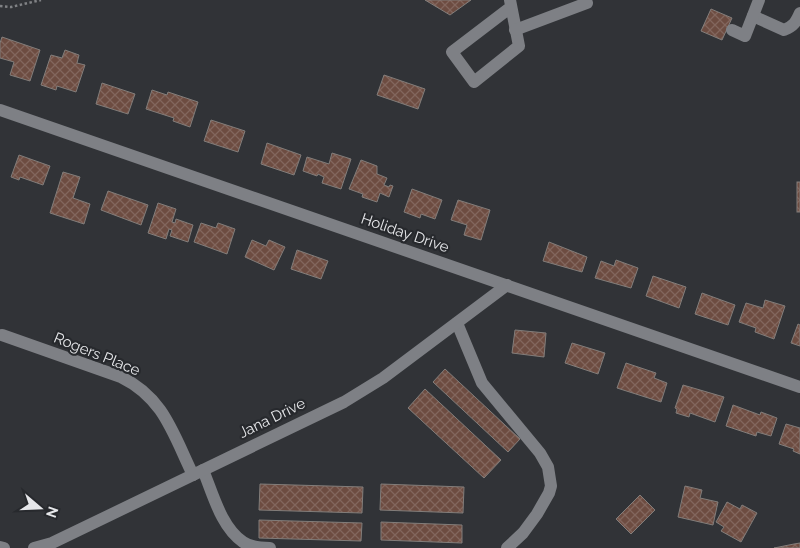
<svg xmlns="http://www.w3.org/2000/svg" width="800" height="548" viewBox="0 0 800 548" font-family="Raleway,sans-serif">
  <defs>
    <pattern id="building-cross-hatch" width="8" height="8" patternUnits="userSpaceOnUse" patternTransform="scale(1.25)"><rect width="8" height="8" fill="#6d4c41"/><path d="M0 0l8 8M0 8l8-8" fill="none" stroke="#82665d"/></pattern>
  </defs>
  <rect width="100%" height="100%" fill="#313337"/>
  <!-- building -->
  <g fill="url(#building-cross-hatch)" stroke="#827d7a">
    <path d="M425,0H471L450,15Z"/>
    <path d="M711,9L732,18L722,40L701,31Z"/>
    <path d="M2,37L40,50L30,81L10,75L14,62L0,58V43Z"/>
    <path d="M65,50L79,55L77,63L85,65L76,92L57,86L56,90L41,85L51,55L62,58Z"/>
    <path d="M384,75L425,89L418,109L377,95Z"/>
    <path d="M102,83L135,94L128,114L96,104Z"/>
    <path d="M152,90L167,95L168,92L198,102L190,127L173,121L174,118L146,109Z"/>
    <path d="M211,120L245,131L238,152L204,141Z"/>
    <path d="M267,143L301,155L294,175L261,164Z"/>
    <path d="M332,153L351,159L341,189L322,183L324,177L318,174L317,176L303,171L307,157L329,164Z"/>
    <path d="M19,155L50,166L43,185L20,177L19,180L11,177Z"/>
    <path d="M361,160L377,166V174L387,178L384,185L389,187L390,185L393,186L389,197L380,193L377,202L362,197L363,194L349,189Z"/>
    <path d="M63,172L80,177L73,198L90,204L84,224L50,213Z"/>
    <rect x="797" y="182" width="3" height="30"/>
    <path d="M412,189L442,200L435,219L421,214L420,218L404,212Z"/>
    <path d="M108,191L148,205L141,225L101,210Z"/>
    <path d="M458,200L490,210L481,240L464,235L467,225L451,220Z"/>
    <path d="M158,203L176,209L172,222L175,223L176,219L193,225L188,242L170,236L172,230L169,229L166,239L148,233Z"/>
    <path d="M201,223L216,228L218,223L235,229L227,254L194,242Z"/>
    <path d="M252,240L266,246L269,240L285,247L274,270L245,257Z"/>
    <path d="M549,242L587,257L582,272L543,261Z"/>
    <path d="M297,250L328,261L321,279L291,269Z"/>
    <path d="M616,260L638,268L631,288L595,278L601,261L614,266Z"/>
    <path d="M653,276L686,287L679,308L646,296Z"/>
    <path d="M702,293L735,305L728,325L695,314Z"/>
    <path d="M765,300L785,306L774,339L755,332L756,328L739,322L746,303L763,308Z"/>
    <path d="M798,324L800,325V346L791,343Z"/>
    <path d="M515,330L546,333L544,357L512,353Z"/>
    <path d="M572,343L605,353L598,374L565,363Z"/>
    <path d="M626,363L656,373L654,378L667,383L661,402L617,388Z"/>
    <path d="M445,369L520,439L508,452L433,382Z"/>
    <path d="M683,385L724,397L715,422L690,413L689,417L676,413L677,409L675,408Z"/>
    <path d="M425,389L501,460L484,478L408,408Z"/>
    <path d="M733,405L760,415L761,412L777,418L771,436L757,432L756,436L726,426Z"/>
    <path d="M786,424L800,428V454L793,451L794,449L779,444Z"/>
    <path d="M260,484L363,487L362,513L259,510Z"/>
    <path d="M381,484L464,487L463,513L380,510Z"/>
    <path d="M685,486L702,490L700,498L718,502L713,525L678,517Z"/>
    <path d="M640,495L655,510L631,534L616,519Z"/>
    <path d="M727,502L740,509L742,505L757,513L741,542L721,531L724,527L716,522Z"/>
    <path d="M259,520L362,523L361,541L259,538Z"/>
    <path d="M381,522L462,525V543L381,540Z"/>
    <path d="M800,543V548H774L794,544Z"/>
  </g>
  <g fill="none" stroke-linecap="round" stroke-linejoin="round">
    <!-- path -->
    <path stroke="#808285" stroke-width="2.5" stroke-dasharray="2.5 2.5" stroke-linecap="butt" d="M0,6L11,7L41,0"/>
    <!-- minor -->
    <g stroke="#7e8085" stroke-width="12">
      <path d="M510,0L519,46L474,82L452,52L511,7"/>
      <path d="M753,16L784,30C794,26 796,22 800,13"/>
      <path d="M515,30L587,3"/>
      <path d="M732,30L745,36L759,0"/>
      <path d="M0,110L800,387"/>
      <path d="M457,323L482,383L540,453L548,467L551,486L549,493L537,514L523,533L507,548"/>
      <path d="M2,335L121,377C164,398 173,434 193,475"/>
      <path d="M203,470C213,494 221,527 243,542C250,547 262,548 270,548"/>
      <path d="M0,547L4,548"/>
      <path d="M34,548L52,543L344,402L383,378L507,285"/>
    </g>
  </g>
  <g text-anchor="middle" stroke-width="4.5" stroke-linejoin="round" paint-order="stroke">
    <!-- street labels -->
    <g font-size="15" fill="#e6e7ea" stroke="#27292d">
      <text transform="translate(405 233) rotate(19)" y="5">Holiday Drive</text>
      <text transform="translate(97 354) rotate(22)" y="5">Rogers Place</text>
      <text transform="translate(272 418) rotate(-26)" y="5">Jana Drive</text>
    </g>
  </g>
  <!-- north arrow -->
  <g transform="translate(40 508) rotate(109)" stroke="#27292d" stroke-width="4" paint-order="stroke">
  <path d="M0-4L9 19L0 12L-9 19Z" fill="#e6e7ea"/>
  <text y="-8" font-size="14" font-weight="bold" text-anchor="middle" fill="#e6e7ea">N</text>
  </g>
</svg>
